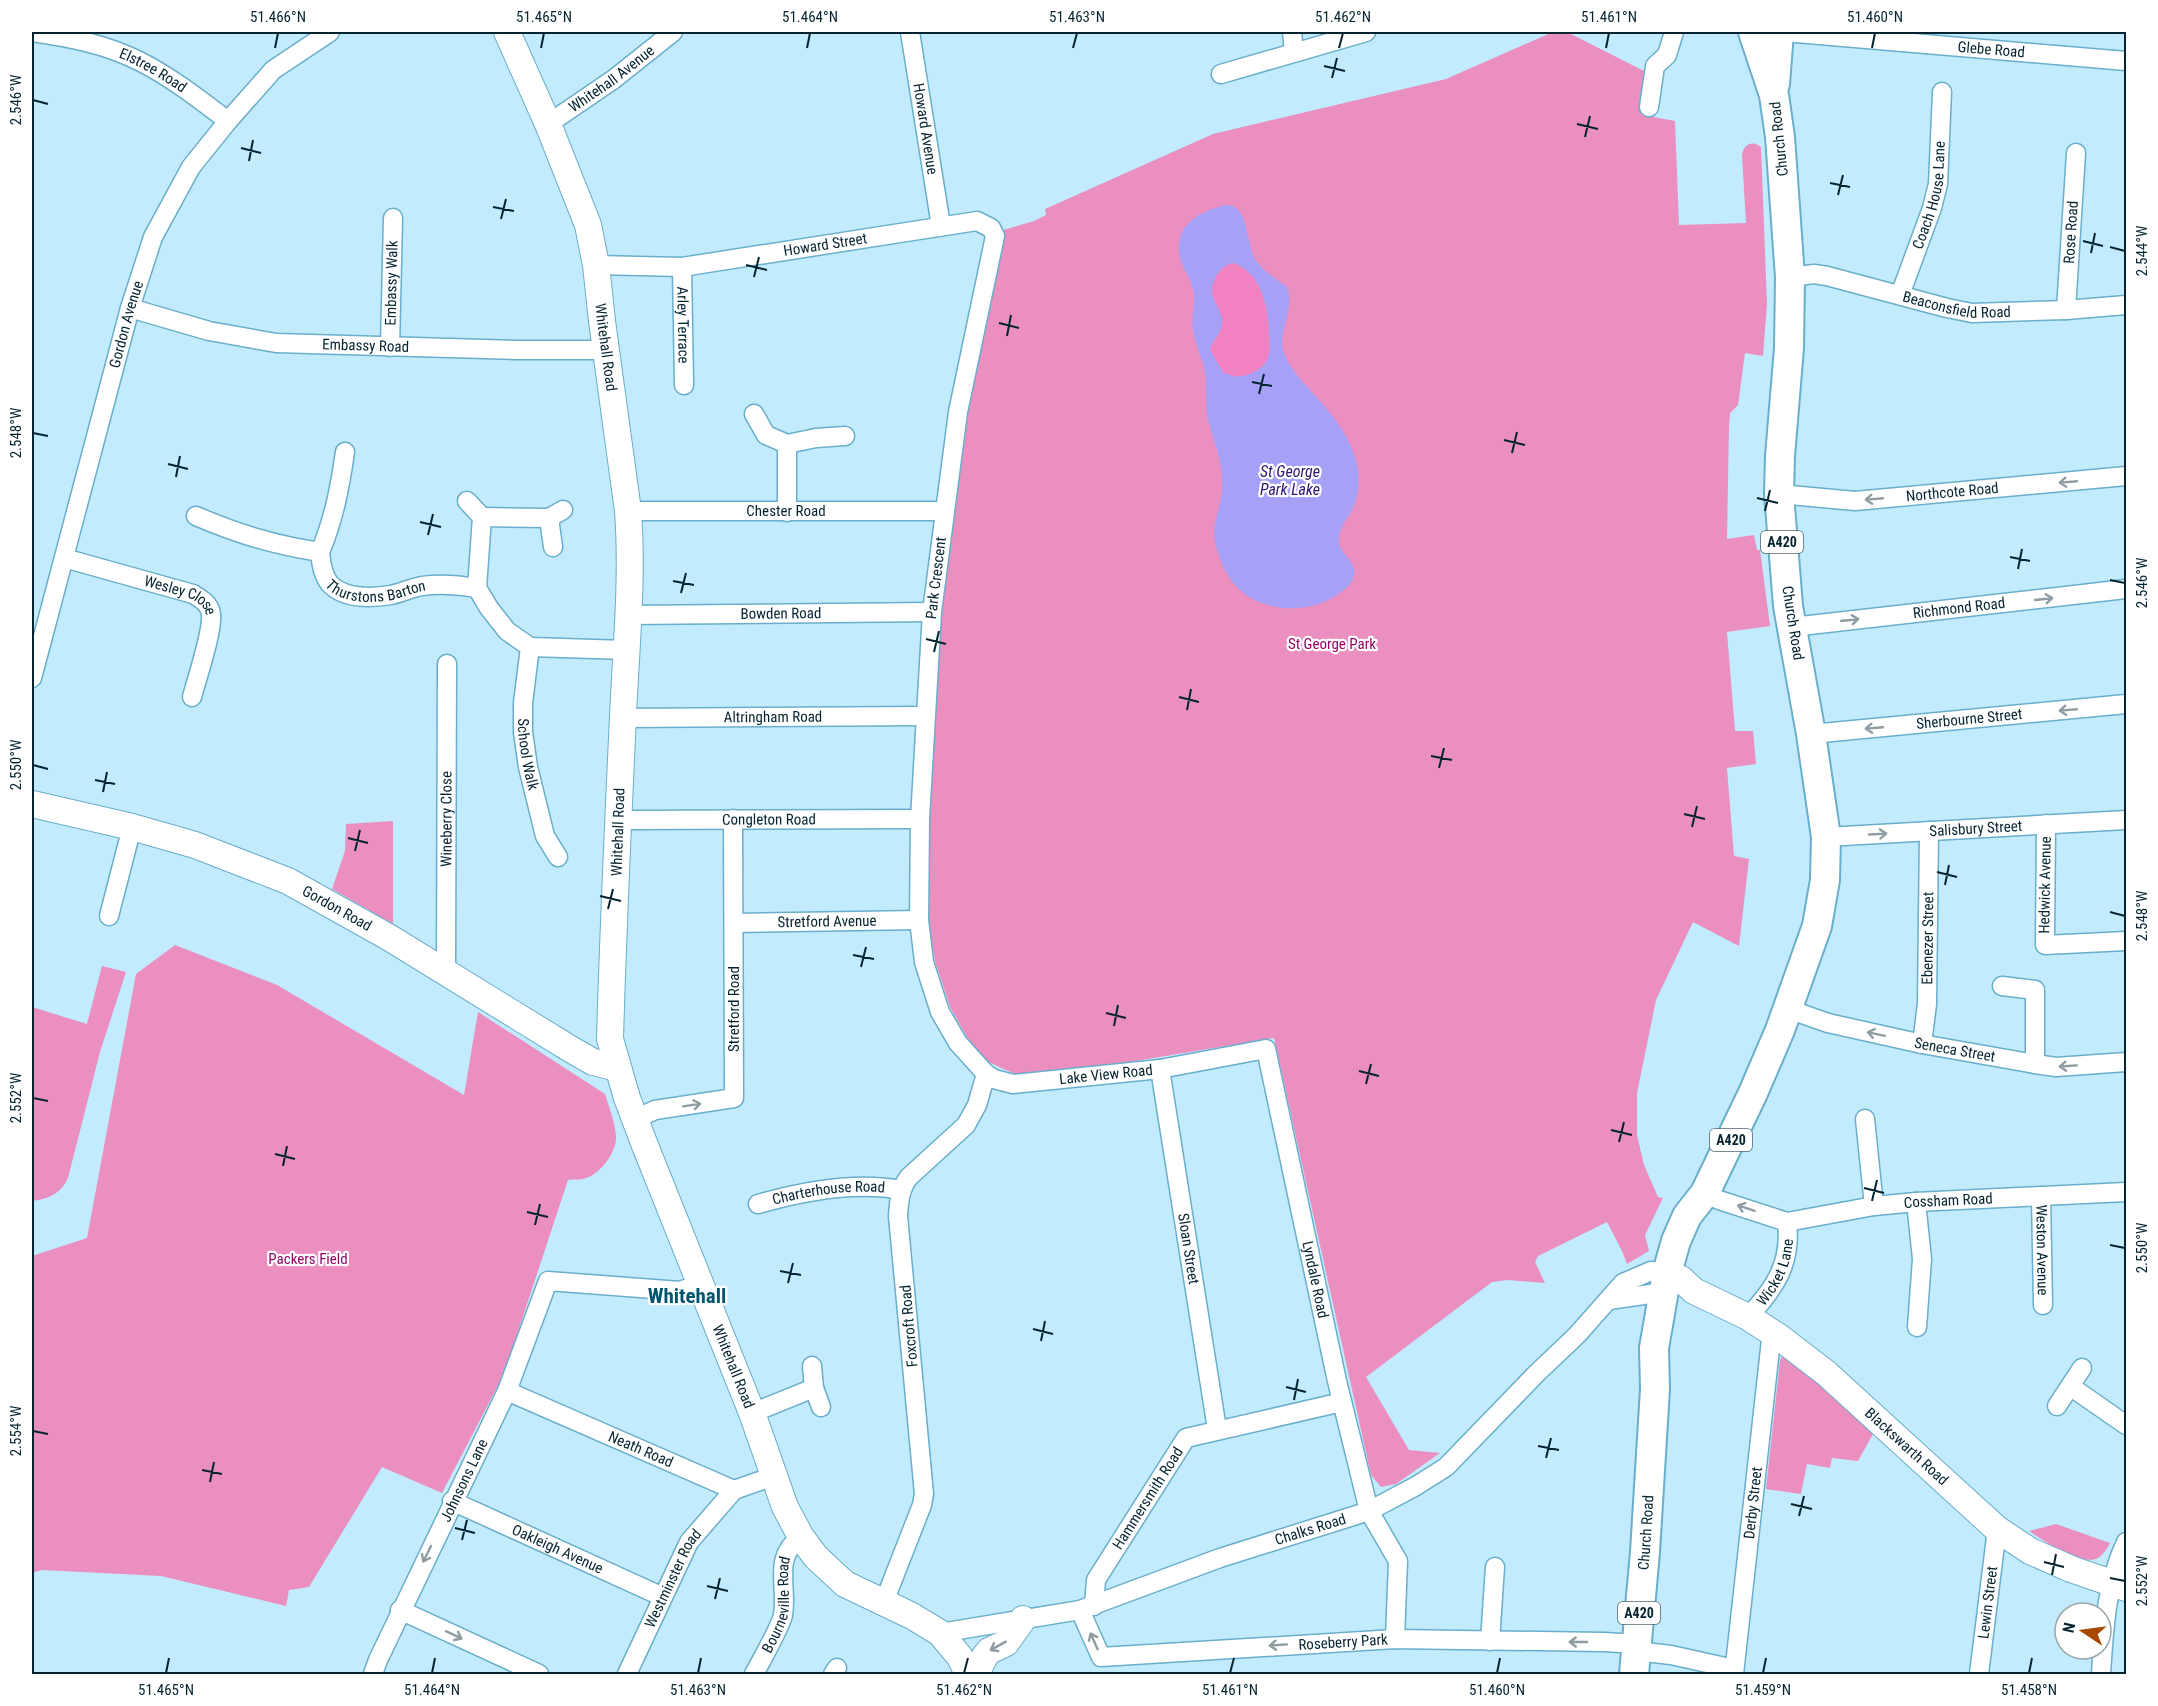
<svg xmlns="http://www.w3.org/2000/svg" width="2158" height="1706" viewBox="0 0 2158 1706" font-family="'Roboto Condensed',sans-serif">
  <rect width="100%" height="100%" fill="#c2ebfd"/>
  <!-- green -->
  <g fill="#ea8fc0">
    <path d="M1553,32H1567L1644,71L1643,115L1675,121L1679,225L1746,223L1742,155C1744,144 1752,140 1761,147L1767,304L1763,356L1745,353L1738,405L1730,413L1729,426L1727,539L1754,535L1757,550H1760L1770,626L1727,632L1735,731H1753L1756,764L1727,768L1734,856L1749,859L1739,946L1693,922L1656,1000L1637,1093V1135L1644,1165L1658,1197L1663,1198L1645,1235L1649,1251L1627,1264L1622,1251L1607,1222L1538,1256L1535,1262L1545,1283L1507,1280L1492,1282L1366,1377L1409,1450L1440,1453L1396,1484L1381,1487L1371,1475L1274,1038L1058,1074L1017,1075L986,1061L968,1039L950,1007L935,961L925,903L938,604L971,385L1003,230L1034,221L1046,215L1045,209L1213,134L1446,79Z"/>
    <path d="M393,821V924L332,889L345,851L346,824Z"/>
    <path d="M175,945L277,985L464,1095L478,1012L605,1094C609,1107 615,1122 616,1136C617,1153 599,1176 583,1179C578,1180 573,1179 568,1180L504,1374L442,1493L382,1467L309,1587L289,1590L286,1606L161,1576L41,1570L32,1573V1256L87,1238L136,974Z"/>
    <path d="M102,966L126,972L100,1052L68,1178C61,1194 48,1199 32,1201V1007L87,1024Z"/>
    <path d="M1784,1353L1845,1405L1873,1434L1858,1461L1832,1458L1830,1468L1807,1464L1801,1494L1766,1489L1780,1360Z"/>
    <path d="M2056,1524L2110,1543C2107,1548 2104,1554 2098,1558C2082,1567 2043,1540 2029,1531Z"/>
  </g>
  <!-- forest -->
  <path fill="#f181c0" d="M1234,263C1264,274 1267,310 1269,337C1270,347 1271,356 1265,364C1261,368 1255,372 1250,374C1240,378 1232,376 1223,372L1210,350C1212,340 1220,337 1222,324C1223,313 1216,306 1213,297C1209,284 1220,264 1234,263Z"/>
  <!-- water -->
  <path fill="#a7a0f7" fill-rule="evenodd" d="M1225,205C1250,203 1245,245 1257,262C1265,273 1277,279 1287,287C1296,310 1276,333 1284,353C1289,367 1300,379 1310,390C1331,413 1353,438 1358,470C1360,484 1358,497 1352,510C1347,520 1337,530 1339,543C1341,555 1356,560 1354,575C1352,584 1345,590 1337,595C1306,616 1254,613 1231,580C1223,569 1215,547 1214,534C1214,522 1219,510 1221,498C1223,487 1222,474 1220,462C1217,447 1211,433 1208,419C1205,404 1207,388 1205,373C1203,359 1195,345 1193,330C1191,317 1196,303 1193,289C1189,273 1176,261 1179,243C1182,220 1205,210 1225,205ZM1234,263C1262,274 1269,309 1269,335C1269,345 1272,353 1265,363C1262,368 1256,371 1250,374C1241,378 1232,377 1223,372L1210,350C1212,340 1220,337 1222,324C1223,313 1216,306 1213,297C1209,284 1220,264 1234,263Z"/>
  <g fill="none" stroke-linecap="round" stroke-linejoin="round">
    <!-- street casing -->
    <g stroke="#69aecb" stroke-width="21">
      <g id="street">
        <path id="s1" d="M32,32C68,37 105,44 139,61C171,77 199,99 228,121"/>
        <path id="s2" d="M910,32L941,226"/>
        <path d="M1292,32L1294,52"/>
        <path id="s3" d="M1784,32L2126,61"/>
        <path d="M1221,74L1366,32"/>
        <path d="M1649,107L1655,66L1667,55L1674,32"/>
        <path id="s4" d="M548,124L614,79L673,32"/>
        <path id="s5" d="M596,265L682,267L977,221L991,228L995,236L958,412L932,612L920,819L919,920L924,962L940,1012L958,1043L986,1074L994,1079L1013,1084L1160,1069L1266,1049L1337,1381L1369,1511L1398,1561L1395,1639"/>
        <path id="s6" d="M682,267L684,385"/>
        <path id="s7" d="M1790,277L1814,274L1827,276L1947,308L1972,313L2066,310L2126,305"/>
        <path id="s8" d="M1900,295L1932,208L1938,184L1942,92"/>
        <path id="s9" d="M130,308L209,331L276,343L516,350H606"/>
        <path id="s10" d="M2066,310L2076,153"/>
        <path id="s11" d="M390,347L393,218"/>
        <path d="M754,414L766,435L787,444L816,438L845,436"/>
        <path id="s12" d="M1779,494L1855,501L2126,476"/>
        <path d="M467,501L482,517L477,588"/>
        <path id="s13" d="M628,511H944"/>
        <path d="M787,512V444"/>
        <path id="s14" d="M196,516C238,534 274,545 320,552C321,563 323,578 332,586C347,599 373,598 391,595C401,593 411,588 422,586C441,583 459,585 477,588L489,608L507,631L530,647L626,650"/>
        <path d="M482,517L549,518L563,510"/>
        <path d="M549,518L553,547"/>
        <path d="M320,552C334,519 340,487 345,452"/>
        <path id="s15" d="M64,558L193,594C201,599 210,604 211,614C213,631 197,678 192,697"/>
        <path id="s16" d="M629,615L932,612"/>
        <path id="s17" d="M1792,627L2126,589"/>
        <path id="s18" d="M530,647L523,703V732L528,767L545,836L558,857"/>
        <path id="s19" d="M32,678L130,308L153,237L191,167L228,121L273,70L330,32"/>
        <path id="s20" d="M623,718L924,716"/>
        <path id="s21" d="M1811,734L2126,704"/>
        <path id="s22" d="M619,820L920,819"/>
        <path d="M2046,824L2045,945L2126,941"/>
        <path id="s23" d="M1826,837L2126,820"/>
        <path d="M109,916L132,827"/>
        <path id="s24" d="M734,923L919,920"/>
        <path id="s25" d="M446,973L447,664"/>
        <path d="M2002,986L2035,990V1064"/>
        <path id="s26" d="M1788,1009L1828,1023L1922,1044L2035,1064L2056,1067L2126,1062"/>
        <path id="s27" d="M1922,1044L1927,1004L1929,831"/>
        <path id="s28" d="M1160,1069L1217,1429"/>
        <path d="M636,1119L655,1110L734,1098L733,819"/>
        <path d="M1865,1119L1874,1206"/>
        <path id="s29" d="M1705,1193L1719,1200L1787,1222L1874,1206L1916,1202L2126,1192"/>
        <path id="s30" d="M2041,1196L2043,1305"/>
        <path d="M1916,1202L1922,1259L1917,1327"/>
        <path id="s31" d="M758,1204C803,1191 855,1181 902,1190"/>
        <path d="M1609,1300L1664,1292"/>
        <path id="s32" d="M1748,1317C1775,1288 1792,1263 1787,1222"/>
        <path d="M812,1366L814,1388L821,1407"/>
        <path d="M2070,1386L2126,1425"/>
        <path id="s33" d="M507,1391L734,1490L774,1476"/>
        <path d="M2057,1406L2082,1368"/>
        <path d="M752,1413L814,1388"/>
        <path id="s34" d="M452,1501L663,1597"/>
        <path d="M884,1602L922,1505L924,1494L898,1216C899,1201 900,1188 909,1177L966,1125L977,1105L986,1074"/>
        <path id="s35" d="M1094,1606L1096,1580L1186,1438L1342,1402"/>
        <path d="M400,1610L539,1674"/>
        <path id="s36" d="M1080,1610L1101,1657L1395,1639L1604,1642L1636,1644"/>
        <path id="s37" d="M940,1633L1080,1610L1220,1558L1369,1511L1416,1486L1446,1467L1537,1373L1577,1335L1623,1283L1651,1271L1667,1273"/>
        <path d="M1490,1641L1495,1567"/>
        <path d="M1636,1651L1671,1655L1734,1669"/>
        <path id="s38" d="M373,1674L378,1660L507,1391L548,1281L680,1291L702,1283"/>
        <path id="s39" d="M627,1674L689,1542L734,1490"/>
        <path id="s40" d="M754,1674C761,1661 780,1628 783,1615C788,1586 772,1557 801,1537"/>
        <path d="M833,1674L837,1668"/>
        <path id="s41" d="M1734,1674L1772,1331"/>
        <path id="s42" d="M1979,1674L1997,1529"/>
        <path d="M2101,1674C2104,1629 2106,1584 2126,1542"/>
      </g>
    </g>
    <!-- secondary casing -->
    <g stroke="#69aecb" stroke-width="28">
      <g id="secondary">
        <path id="s43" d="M507,32L548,124L588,225L596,265L602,321L628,511C633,579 626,648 623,716C618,823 613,931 610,1039L627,1098L644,1143L752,1413L785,1507L801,1537L816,1557L845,1584L912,1616L940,1633L960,1657L968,1674"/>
        <path id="s44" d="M32,804L132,827L195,845L288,881L390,938L572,1050L593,1062L618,1068"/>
        <path id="s45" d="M1667,1273L1681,1279L1694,1291L1748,1317L1779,1337L1826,1373L1997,1529L2030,1551L2071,1569L2126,1588"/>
        <path d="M976,1674L985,1656L989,1651L1006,1643L1023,1619"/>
      </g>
    </g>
    <!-- primary casing -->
    <g stroke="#69aecb" stroke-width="32">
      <g id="primary">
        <path d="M1775,84L1779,32"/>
        <path id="s46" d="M1634,1674L1645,1552L1655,1389L1654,1348L1667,1273L1676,1241L1687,1216L1705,1193L1753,1093L1780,1030L1817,926L1825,880L1826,837L1811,734L1788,606L1779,494L1780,456L1789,348L1790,277L1780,137L1774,95L1753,32"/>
      </g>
    </g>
    <!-- street -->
    <use href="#street" stroke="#fff" stroke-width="18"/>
    <!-- secondary -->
    <use href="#secondary" stroke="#fff" stroke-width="26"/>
    <!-- primary -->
    <use href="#primary" stroke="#fff" stroke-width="28"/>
  </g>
  <!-- one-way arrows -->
  <defs><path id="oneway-shaft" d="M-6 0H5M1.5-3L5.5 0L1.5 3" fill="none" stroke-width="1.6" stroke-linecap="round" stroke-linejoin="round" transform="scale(1.5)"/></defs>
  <g stroke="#8f9ca1">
    <use href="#oneway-shaft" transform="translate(2068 482) rotate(175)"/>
    <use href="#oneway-shaft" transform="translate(1874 499) rotate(175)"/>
    <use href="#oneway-shaft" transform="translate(2044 599) rotate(-6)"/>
    <use href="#oneway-shaft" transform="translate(1850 620) rotate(-6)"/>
    <use href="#oneway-shaft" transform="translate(2068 710) rotate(175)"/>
    <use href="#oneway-shaft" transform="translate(1874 728) rotate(175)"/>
    <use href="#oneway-shaft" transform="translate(1878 834) rotate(-3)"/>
    <use href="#oneway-shaft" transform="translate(1876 1034) rotate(-168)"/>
    <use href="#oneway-shaft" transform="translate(2068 1066) rotate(176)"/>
    <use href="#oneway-shaft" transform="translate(692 1105) rotate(-9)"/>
    <use href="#oneway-shaft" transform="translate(1746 1208) rotate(-162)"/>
    <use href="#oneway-shaft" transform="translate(427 1554) rotate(116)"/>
    <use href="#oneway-shaft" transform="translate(454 1635) rotate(25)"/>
    <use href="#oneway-shaft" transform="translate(1094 1641) rotate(-114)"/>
    <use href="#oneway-shaft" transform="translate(1578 1642) rotate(-180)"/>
    <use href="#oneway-shaft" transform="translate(1278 1645) rotate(176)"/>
    <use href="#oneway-shaft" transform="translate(998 1646) rotate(151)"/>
  </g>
  <!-- ticks -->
  <path fill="none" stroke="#06242f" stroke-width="2" d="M275,48L278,33M541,48L544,33M807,48L810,33M1073,48L1077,33M1339,48L1343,33M1606,48L1609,33M1872,48L1875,33M1324,66L1345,71M1332,78L1337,58M33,100L48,104M1577,124L1598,129M1585,137L1590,116M241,148L261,153M249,161L253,140M1830,183L1850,187M1838,195L1843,175M493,207L514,211M501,219L506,199M2083,241L2103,246M2110,247L2125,251M2091,253L2095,233M746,265L767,270M754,277L759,257M999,323L1019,328M1007,336L1011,315M1252,382L1272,386M1259,394L1264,374M33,433L48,436M1504,440L1525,445M1512,453L1517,432M168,464L188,469M176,477L180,456M1757,498L1778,503M1765,511L1770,490M420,522L441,527M428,535L433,514M2010,557L2030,561M2018,569L2022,549M2110,580L2125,583M673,581L694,585M681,593L686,573M926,639L946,644M934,652L939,631M1179,697L1199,702M1187,710L1191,689M1431,756L1452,760M33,765L48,769M1439,768L1444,748M95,780L115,784M103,792L107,772M1684,814L1705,819M1692,827L1697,806M348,838L368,843M355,851L360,830M1937,872L1957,877M1945,885L1949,865M600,896L621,901M608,909L613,889M2110,912L2125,916M853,955L874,959M861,967L866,947M1106,1013L1126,1018M1114,1026L1118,1005M1359,1071L1379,1076M1366,1084L1371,1064M33,1098L48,1101M1611,1130L1632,1135M1619,1142L1624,1122M275,1154L295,1159M283,1166L287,1146M1864,1188L1884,1193M1872,1201L1877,1180M527,1212L548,1217M535,1225L540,1204M2110,1245L2125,1248M780,1271L801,1275M788,1283L793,1263M1033,1329L1053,1334M1041,1341L1045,1321M1286,1387L1306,1392M1294,1400L1298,1379M33,1431L48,1434M1538,1446L1559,1450M1546,1458L1551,1438M202,1470L222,1474M210,1482L214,1462M1791,1504L1812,1509M1799,1516L1804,1496M455,1528L475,1533M462,1540L467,1520M2044,1562L2064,1567M2052,1575L2056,1554M2110,1578L2125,1581M707,1586L728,1591M715,1599L720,1578M166,1673L169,1658M432,1673L435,1658M698,1673L701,1658M964,1673L968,1658M1230,1673L1234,1658M1497,1673L1500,1658M1763,1673L1766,1658M2029,1673L2032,1658"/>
  <g text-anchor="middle" stroke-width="4.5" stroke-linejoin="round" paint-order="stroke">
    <!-- shield labels -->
    <g fill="#fff" stroke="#51666d" stroke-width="1.5">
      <rect x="1761" y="531" width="42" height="22" rx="4.5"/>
      <rect x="1710" y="1129" width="42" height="22" rx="4.5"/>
      <rect x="1618" y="1602" width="42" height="22" rx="4.5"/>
    </g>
    <g font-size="14" font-weight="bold" fill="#06242f">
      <text x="1782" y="547">A420</text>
      <text x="1731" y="1145">A420</text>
      <text x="1639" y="1618">A420</text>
    </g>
    <!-- street labels -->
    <g font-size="15" fill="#06242f" stroke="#fff">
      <text dy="5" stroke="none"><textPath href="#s3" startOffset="208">Glebe Road</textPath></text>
      <text dy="5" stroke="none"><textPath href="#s1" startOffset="128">Elstree Road</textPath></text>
      <text dy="5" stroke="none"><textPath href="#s4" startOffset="78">Whitehall Avenue</textPath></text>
      <text dy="5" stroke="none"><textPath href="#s2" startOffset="98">Howard Avenue</textPath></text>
      <text transform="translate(1779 139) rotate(-96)" y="5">Church Road</text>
      <text dy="5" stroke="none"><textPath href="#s8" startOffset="105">Coach House Lane</textPath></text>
      <text dy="5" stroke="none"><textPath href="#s10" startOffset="78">Rose Road</textPath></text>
      <text dy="5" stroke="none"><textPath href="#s5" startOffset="231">Howard Street</textPath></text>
      <text dy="5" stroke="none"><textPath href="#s11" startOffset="64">Embassy Walk</textPath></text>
      <text dy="5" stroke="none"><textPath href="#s7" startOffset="171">Beaconsfield Road</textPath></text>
      <text dy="5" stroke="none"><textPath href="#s19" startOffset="366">Gordon Avenue</textPath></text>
      <text dy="5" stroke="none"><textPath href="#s6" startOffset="58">Arley Terrace</textPath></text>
      <text dy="5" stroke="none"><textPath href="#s9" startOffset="240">Embassy Road</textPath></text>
      <text dy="5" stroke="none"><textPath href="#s43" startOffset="333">Whitehall Road</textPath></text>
      <text dy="5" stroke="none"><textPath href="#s12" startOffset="174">Northcote Road</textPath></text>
      <text dy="5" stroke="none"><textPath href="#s13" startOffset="158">Chester Road</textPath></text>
      <text transform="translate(936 578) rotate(-83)" y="5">Park Crescent</text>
      <text dy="5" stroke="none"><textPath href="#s14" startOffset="212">Thurstons Barton</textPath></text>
      <text dy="5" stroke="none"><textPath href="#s15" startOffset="123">Wesley Close</textPath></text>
      <text dy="5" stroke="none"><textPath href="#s17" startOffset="168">Richmond Road</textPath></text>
      <text dy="5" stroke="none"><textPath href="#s16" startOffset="152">Bowden Road</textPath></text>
      <text transform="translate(1793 623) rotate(81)" y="5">Church Road</text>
      <text dy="5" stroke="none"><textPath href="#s20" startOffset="150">Altringham Road</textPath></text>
      <text dy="5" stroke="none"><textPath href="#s21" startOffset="159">Sherbourne Street</textPath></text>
      <text dy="5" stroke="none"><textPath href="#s18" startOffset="108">School Walk</textPath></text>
      <text dy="5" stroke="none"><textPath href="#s25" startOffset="154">Wineberry Close</textPath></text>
      <text dy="5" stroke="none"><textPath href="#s22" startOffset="150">Congleton Road</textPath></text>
      <text dy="5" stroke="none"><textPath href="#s23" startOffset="150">Salisbury Street</textPath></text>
      <text transform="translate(618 832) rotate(-88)" y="5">Whitehall Road</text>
      <text transform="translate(2045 885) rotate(-89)" y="5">Hedwick Avenue</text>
      <text dy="5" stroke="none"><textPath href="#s44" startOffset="324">Gordon Road</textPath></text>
      <text dy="5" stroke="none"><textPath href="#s24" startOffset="93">Stretford Avenue</textPath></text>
      <text dy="5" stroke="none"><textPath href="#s27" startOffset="106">Ebenezer Street</textPath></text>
      <text transform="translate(734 1009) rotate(-90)" y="5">Stretford Road</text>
      <text dy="5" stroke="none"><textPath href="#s26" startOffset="172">Seneca Street</textPath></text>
      <text dy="5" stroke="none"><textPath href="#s5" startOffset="1394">Lake View Road</textPath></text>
      <text dy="5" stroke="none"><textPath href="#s31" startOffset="72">Charterhouse Road</textPath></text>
      <text dy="5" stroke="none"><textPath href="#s29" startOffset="250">Cossham Road</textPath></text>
      <text dy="5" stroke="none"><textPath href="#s28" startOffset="182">Sloan Street</textPath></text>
      <text dy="5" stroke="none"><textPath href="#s30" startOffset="54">Weston Avenue</textPath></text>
      <text dy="5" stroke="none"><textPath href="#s32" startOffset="54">Wicket Lane</textPath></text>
      <text dy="5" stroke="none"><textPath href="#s5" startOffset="1792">Lyndale Road</textPath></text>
      <text transform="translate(909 1326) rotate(-95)" y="5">Foxcroft Road</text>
      <text dy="5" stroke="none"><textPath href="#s43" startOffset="1377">Whitehall Road</textPath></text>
      <text dy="5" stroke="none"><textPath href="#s45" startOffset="298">Blackswarth Road</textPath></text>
      <text dy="5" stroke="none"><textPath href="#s33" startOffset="146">Neath Road</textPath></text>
      <text dy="5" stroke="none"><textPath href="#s38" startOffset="214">Johnsons Lane</textPath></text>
      <text dy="5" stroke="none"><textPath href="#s35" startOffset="123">Hammersmith Road</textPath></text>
      <text dy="5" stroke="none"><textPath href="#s41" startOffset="172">Derby Street</textPath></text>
      <text dy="5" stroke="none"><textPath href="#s37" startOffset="386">Chalks Road</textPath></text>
      <text dy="5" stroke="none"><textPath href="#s46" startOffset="142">Church Road</textPath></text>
      <text dy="5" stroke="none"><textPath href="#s34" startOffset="116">Oakleigh Avenue</textPath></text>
      <text dy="5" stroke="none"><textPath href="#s39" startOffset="106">Westminster Road</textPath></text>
      <text dy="5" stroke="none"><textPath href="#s42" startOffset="72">Lewin Street</textPath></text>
      <text dy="5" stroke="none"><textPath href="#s40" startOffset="75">Bourneville Road</textPath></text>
      <text dy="5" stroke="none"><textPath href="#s36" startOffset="294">Roseberry Park</textPath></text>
    </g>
    <!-- park labels -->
    <g font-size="15" fill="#940467" stroke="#fff">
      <text x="1332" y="649">St George Park</text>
      <text x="308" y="1264">Packers Field</text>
    </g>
    <!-- water labels -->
    <g font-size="16" font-style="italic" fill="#2f1473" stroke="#fff">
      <text x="1290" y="477">St George<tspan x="1290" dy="18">Park Lake</tspan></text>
    </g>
    <!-- district labels -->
    <g font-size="21" font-weight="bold" fill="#00546e" stroke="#fff">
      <text x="687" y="1303">Whitehall</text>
    </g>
  </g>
  <!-- border -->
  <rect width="2158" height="1706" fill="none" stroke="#ffffff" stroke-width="66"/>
  <!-- north arrow -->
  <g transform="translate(2083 1631) rotate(283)"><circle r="28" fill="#ffffff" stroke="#9ba7ac" stroke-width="1.5"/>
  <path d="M0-4.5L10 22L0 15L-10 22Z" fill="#a84700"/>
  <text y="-9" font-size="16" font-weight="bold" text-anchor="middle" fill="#06242f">N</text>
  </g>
  <rect x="33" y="33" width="2092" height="1640" fill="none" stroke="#06242f" stroke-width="2"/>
  <g font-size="15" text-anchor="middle" fill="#06242f">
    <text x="278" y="22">51.466°N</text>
    <text x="544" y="22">51.465°N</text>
    <text x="810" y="22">51.464°N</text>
    <text x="1077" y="22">51.463°N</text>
    <text x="1343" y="22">51.462°N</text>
    <text x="1609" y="22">51.461°N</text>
    <text x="1875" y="22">51.460°N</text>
    <text transform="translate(16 100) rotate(-90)" y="5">2.546°W</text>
    <text transform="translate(2142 251) rotate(-90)" y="5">2.544°W</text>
    <text transform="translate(16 433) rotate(-90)" y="5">2.548°W</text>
    <text transform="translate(2142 583) rotate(-90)" y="5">2.546°W</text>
    <text transform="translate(16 765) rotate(-90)" y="5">2.550°W</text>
    <text transform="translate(2142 916) rotate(-90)" y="5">2.548°W</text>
    <text transform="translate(16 1098) rotate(-90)" y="5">2.552°W</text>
    <text transform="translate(2142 1248) rotate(-90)" y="5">2.550°W</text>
    <text transform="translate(16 1431) rotate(-90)" y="5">2.554°W</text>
    <text transform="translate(2142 1581) rotate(-90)" y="5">2.552°W</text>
    <text x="166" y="1695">51.465°N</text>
    <text x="432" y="1695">51.464°N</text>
    <text x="698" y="1695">51.463°N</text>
    <text x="964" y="1695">51.462°N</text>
    <text x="1230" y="1695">51.461°N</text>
    <text x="1497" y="1695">51.460°N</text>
    <text x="1763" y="1695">51.459°N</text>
    <text x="2029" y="1695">51.458°N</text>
  </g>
</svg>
